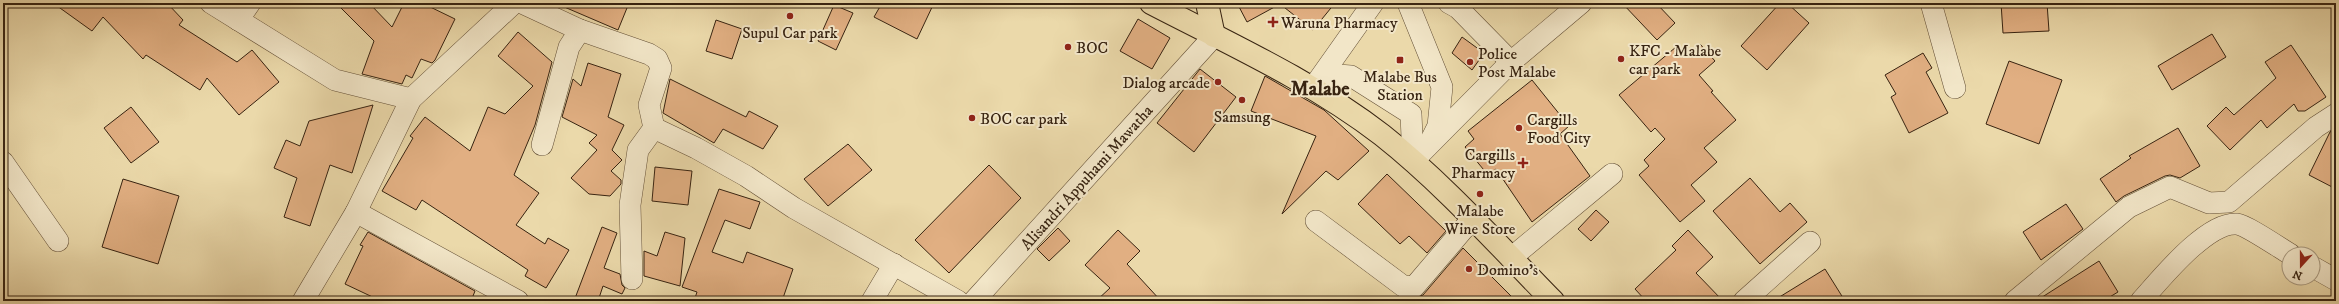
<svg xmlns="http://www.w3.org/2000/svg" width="2339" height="304" viewBox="0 0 2339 304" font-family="'IM FELL DW Pica',serif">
  <rect width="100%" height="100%" fill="#ebd9aa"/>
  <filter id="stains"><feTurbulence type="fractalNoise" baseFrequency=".005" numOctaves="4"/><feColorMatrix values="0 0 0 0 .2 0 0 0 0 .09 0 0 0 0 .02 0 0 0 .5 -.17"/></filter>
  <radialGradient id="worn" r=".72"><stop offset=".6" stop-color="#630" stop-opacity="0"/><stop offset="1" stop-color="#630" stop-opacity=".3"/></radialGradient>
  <!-- building -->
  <g fill="#e1af82" stroke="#372311">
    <path d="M53,3H167L183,20L179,25L237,62L252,50L279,82L239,115L207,78L200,90L146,55L143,59L103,17L92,31Z"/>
    <path d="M336,3H369L392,27L404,3H422L455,19L435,60L432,63L421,59L412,78L406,75L402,84L362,74L374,41Z"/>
    <path d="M555,3H629L618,30Z"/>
    <path d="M882,3H934L917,39L874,17Z"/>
    <path d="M1237,3H1335L1313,30L1280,4L1247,22Z"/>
    <path d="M1622,3H1656L1675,23L1657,40Z"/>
    <path d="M1780,3H1787L1809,23L1767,70L1741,46Z"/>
    <path d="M2001,3H2047L2049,31L2003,33Z"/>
    <path d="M834,5L853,13L836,50L818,41Z"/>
    <path d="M1138,19L1170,38L1152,69L1120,51Z"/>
    <path d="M716,20L742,29L732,59L706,51Z"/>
    <path d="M518,32L552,62L535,125L514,175L539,193L516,225L545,244L548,238L569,250L546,288L525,276L528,270L422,200L416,210L382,191L413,138L410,136L425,117L470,151L488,107L505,114L533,86L498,56Z"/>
    <path d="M2212,34L2226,57L2172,90L2158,66Z"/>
    <path d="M1462,37L1484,53L1472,70L1452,53Z"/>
    <path d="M1700,44L1715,61L1699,75L1713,91L1711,92L1736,120L1704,148L1717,162L1691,185L1705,201L1680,222L1639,175L1649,166L1644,160L1665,139L1655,128L1651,132L1619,95L1676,47L1685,57Z"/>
    <path d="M2291,45L2326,97L2305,111H2298L2294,104L2267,128L2261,120L2230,150L2207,126L2226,107L2234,115L2276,78L2265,62Z"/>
    <path d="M1923,53L1932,68L1926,72L1948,113L1909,133L1891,97L1896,94L1885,75Z"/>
    <path d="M2009,61L2062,80L2039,144L1986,124Z"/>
    <path d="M588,63L621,74L608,117L624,125L612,150L622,160L611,171L621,180V184L610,196L589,194L571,178L597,150L589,143L597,135L562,117L573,79L581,86Z"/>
    <path d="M1200,69L1236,97L1194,152L1157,123Z"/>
    <path d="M1265,76L1324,110L1369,151L1338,180L1326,171L1282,214L1316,136L1251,111Z"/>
    <path d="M670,79L746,117L749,111L778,126L763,149L723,129L714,143L663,113Z"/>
    <path d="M1532,80L1569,126L1560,134L1590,176L1532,222L1496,169L1488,175L1465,147L1474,139L1468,131Z"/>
    <path d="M373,105L352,173L330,165L310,226L284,217L297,178L274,168L286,140L300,146L309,121Z"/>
    <path d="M131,107L159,142L131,163L104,128Z"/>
    <path d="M2178,128L2200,166L2180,178L2170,175L2165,176L2124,196L2116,202L2100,179L2131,158L2129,156Z"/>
    <path d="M2336,128V189L2309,175L2330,132Z"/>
    <path d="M848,144L872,170L828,206L804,179Z"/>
    <path d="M989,165L1021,198L949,273L915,240Z"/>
    <path d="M655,167L692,171L688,205L652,201Z"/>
    <path d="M1387,174L1446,231L1427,253L1409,236L1400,244L1358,204Z"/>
    <path d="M1750,178L1780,212L1790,203L1807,222L1760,264L1713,211Z"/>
    <path d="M123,179L179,196L158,264L102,247Z"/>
    <path d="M719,189L760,202L750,229L725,220L712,252L743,263L747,252L793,269L782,301H694L697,292L682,287Z"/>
    <path d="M2066,204L2083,229L2041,260L2023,232Z"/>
    <path d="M1596,210L1609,222L1591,241L1578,229Z"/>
    <path d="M602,227L617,233L604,268L620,274L622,285L625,288L622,294L603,286L598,301H574Z"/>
    <path d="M1058,228L1070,241L1049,261L1037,249Z"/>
    <path d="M1118,230L1140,251L1127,264L1161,301H1096L1110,288L1085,265Z"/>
    <path d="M1688,230L1713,257L1696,273L1723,301H1646L1635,289L1676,250L1672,246Z"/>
    <path d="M368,232L475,291L471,301H381L345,284L363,246L360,245Z"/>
    <path d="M665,232L685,238L680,286L644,276V251L657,256Z"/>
    <path d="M1463,248L1516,301H1399L1402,298L1413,299L1423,295Z"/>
    <path d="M2099,261L2118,292L2103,301H2036Z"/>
    <path d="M1825,269L1845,301H1773Z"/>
  </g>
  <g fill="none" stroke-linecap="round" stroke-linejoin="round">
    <!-- minor casing -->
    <g stroke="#645037" stroke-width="22">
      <g id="minor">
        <path d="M211,3L335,80L411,99"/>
        <path d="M522,3L580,30L649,54L657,59L661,68L649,105L654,128L638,150L630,205L632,279"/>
        <path d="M1408,3L1442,87L1438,126L1431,140"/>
        <path d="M1449,3L1458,8L1511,62"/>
        <path d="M1931,3L1955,88"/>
        <path d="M238,20L250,3"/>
        <path d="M1324,74L1351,76L1411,114L1413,161"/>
        <path d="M1317,82L1373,3"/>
        <path d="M654,128L696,148L746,176L794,208L958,301"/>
        <path d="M542,145L569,47L580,30"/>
        <path d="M1413,161L1511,62L1581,3"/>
        <path d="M3,162L58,241"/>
        <path d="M356,212L518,301"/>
        <path d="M1316,221L1403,286L1414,287L1472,219"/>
        <path d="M1511,258L1612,174"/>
        <path d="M2313,267L2336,280"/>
        <path d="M303,301L356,212L411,99L514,3"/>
        <path d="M872,301L894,264"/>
        <path d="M974,301L1214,36"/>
        <path d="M1744,301L1810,242"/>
        <path d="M2015,301L2129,207L2170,187L2209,203L2229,202L2316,127L2336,114"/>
        <path d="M2141,301C2160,280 2207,221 2237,224C2246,225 2280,248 2290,254"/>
      </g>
    </g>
    <!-- major casing -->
    <g stroke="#372311" stroke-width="24">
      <g id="major">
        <path d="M1151,3C1230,44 1312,81 1382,135C1444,184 1498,245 1553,301"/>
        <path d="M1207,3L1214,36"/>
      </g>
    </g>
    <!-- minor -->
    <use href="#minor" stroke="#f2e6c8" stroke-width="21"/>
    <!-- major -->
    <use href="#major" stroke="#ebd9aa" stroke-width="22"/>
  </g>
  <!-- markers -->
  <g fill="#8f2418" stroke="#f2e6c8" stroke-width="1.5">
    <circle cx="790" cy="16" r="4"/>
    <path d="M1271 16h4v4h4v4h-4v4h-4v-4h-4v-4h4z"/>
    <circle cx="1068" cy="47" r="4"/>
    <circle cx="1621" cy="59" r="4"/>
    <rect x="1396" y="56" width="8" height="8" rx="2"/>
    <circle cx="1470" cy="62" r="4"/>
    <circle cx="1218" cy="82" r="4"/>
    <circle cx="1242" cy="100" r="4"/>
    <circle cx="972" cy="118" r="4"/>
    <circle cx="1519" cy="128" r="4"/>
    <path d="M1521 157h4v4h4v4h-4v4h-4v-4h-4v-4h4z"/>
    <circle cx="1480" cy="194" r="4"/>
    <circle cx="1469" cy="269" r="4"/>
  </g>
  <g text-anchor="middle" stroke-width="4" stroke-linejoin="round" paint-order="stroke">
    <!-- poi labels -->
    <g font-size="16" fill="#372311" stroke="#f2e6c8" text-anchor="start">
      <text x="1281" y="28">Waruna Pharmacy</text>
      <text x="790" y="38" text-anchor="middle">Supul Car park</text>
      <text x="1076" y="53">BOC</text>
      <text x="1629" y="56">KFC - Malabe<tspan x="1629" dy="18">car park</tspan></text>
      <text x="1478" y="59">Police<tspan x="1478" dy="18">Post Malabe</tspan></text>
      <text x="1400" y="82" text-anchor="middle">Malabe Bus<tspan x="1400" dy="18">Station</tspan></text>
      <text x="1210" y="88" text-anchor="end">Dialog arcade</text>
      <text x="1242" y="122" text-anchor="middle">Samsung</text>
      <text x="980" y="124">BOC car park</text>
      <text x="1527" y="125">Cargills<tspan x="1527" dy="18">Food City</tspan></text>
      <text x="1515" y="160" text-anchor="end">Cargills<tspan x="1515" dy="18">Pharmacy</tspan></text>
      <text x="1480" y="216" text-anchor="middle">Malabe<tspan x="1480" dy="18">Wine Store</tspan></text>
      <text x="1477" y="275">Domino's</text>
    </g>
    <!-- street labels -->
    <g font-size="16" fill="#372311" stroke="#f2e6c8">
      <text transform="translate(1086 177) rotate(-48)" y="6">Alisandri Appuhami Mawatha</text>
    </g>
    <!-- district labels -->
    <g font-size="20" font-weight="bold" fill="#372311" stroke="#f2e6c8">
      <text x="1320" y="95">Malabe</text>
    </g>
  </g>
  <!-- margin -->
  <rect width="2339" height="304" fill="none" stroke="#ebd9aa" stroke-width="16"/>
  <rect x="4" y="4" width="2331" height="296" fill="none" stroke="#372311" stroke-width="2"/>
  <rect x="8" y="8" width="2323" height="288" fill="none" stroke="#372311"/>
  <!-- north arrow -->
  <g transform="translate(2301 266) rotate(201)"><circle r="19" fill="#f2e6c8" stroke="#a7987f"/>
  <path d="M0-3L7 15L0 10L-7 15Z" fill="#8f2418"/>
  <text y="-6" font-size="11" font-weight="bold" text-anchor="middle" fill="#372311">N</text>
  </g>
  <rect width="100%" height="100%" filter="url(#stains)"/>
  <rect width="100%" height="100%" fill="url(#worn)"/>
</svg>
